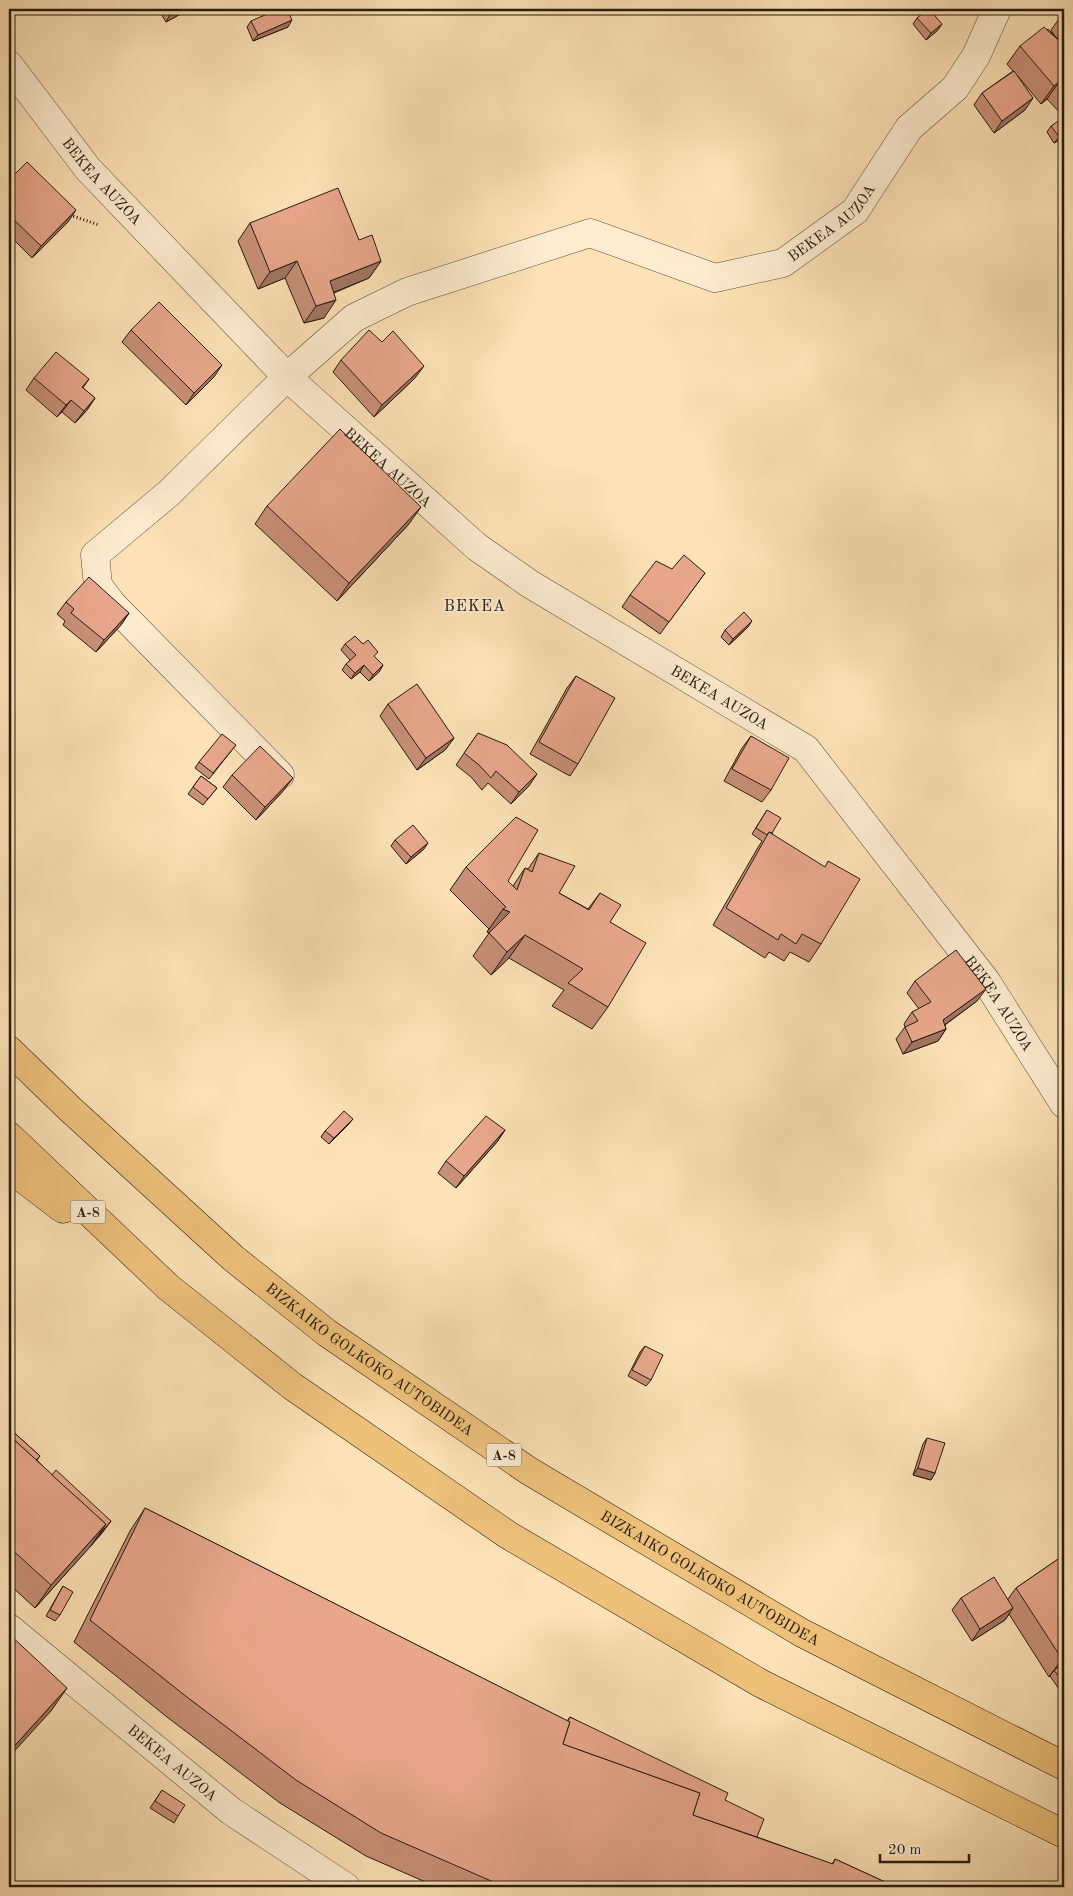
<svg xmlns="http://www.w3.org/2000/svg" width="1073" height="1896" viewBox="0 0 1073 1896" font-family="'Old Standard TT',serif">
  <rect width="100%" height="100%" fill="#fce2b6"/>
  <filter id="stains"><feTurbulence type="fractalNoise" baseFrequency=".004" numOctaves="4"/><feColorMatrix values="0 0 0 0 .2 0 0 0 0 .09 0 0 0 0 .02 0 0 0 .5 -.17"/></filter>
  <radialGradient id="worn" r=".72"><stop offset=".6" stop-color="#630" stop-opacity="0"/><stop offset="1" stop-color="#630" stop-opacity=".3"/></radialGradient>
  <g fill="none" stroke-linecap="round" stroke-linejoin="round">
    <!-- street casing -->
    <g stroke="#5c4d3a" stroke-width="29">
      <g id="street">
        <path id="s1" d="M9,65L88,169L287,377L477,547L530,584L806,749L986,981L1064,1104"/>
        <path id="s2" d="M280,775L112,604L98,585L95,555L169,493L287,377L354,318L407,292L590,233L715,278L783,263L855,211L909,128L955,88L976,56L997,9"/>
        <path id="s3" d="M9,1628L231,1811L346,1887"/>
      </g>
    </g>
    <!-- highway casing -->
    <g stroke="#261b11" stroke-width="29">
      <g id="highway">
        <path id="s4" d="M9,1050L70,1109L233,1258L327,1333L529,1471L802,1633L1064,1766"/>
        <path d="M9,1136L168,1287L292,1386L508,1535L760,1683L1064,1834"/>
        <path d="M9,1168L63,1209"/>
      </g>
    </g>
    <!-- path -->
    <path stroke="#261b11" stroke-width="3" stroke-dasharray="1 2.5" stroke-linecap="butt" d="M70,215L99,225"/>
    <!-- street -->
    <use href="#street" stroke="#fdecd0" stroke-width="28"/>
    <!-- highway -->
    <use href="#highway" stroke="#eec17b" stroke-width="28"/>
  </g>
  <!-- wall -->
  <g fill="#c89078" stroke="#261b11">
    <path d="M162,9H187L186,11L166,22L160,12Z"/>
    <path d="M1064,12V117L1047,99L1041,104L1017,75L1025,110L994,133L974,105L982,93L1013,71L1007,64L1020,46L1056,38L1051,30Z"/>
    <path d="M917,18L938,30L926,40L913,24Z"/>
    <path d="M251,21L288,27L253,41L247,27Z"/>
    <path d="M1051,126L1064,137L1054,143L1047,132Z"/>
    <path d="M9,180L68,222L32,258L9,235Z"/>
    <path d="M250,223L359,240L381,261L369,278L334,293L324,318L304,323L285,278L258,289L238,241Z"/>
    <path d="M131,330L214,377L186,405L122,342Z"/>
    <path d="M341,360L415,378L374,417L333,372Z"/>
    <path d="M34,378L89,379L83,388L95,398L87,410L75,423L62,412L57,417L26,390Z"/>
    <path d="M267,506L409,524L337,601L255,524Z"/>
    <path d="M672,569L705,573L660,634L622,607L630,595Z"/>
    <path d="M66,602L129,613L121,625L96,652L63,625L65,621L57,614Z"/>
    <path d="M748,627L729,645L721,637L725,630Z"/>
    <path d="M345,644L375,657L383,665L379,672L369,681L360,672L351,679L342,670L346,664L350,660L341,650Z"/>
    <path d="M576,676L578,764L570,776L530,754L567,688Z"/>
    <path d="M388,704L454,738L445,750L417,770L380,716Z"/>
    <path d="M478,733L529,786L511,804L488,783L482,790L471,777L456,765Z"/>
    <path d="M751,736L771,790L762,802L724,781L742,748Z"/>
    <path d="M236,745L209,779L195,768L199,762Z"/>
    <path d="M232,775L284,790L256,820L223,787Z"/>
    <path d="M201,776L217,788L203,805L188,794Z"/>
    <path d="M767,810L772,833L821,944L809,962L790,952L784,961L769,952L765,958L713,925L757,849L762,841L752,834Z"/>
    <path d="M395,840L424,849L406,864L391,846Z"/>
    <path d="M539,853L559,893L588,909L600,893L610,922L608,1007L592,1029L552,1006L564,990L509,958L491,975L473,956L489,933L487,932L489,929L450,890L466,867L508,881L513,886L525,868L528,869Z"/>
    <path d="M915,981L977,1001L945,1025L946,1029L938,1041L903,1054L896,1039L905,1027L904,1024L912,1012L919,1009L907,993Z"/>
    <path d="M348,1125L329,1144L321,1137L325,1131Z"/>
    <path d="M505,1130L497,1142L456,1188L438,1173L446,1161Z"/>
    <path d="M645,1346L651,1380L646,1386L628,1376L640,1352Z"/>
    <path d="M9,1428L40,1456L37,1460L52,1475L111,1521L102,1533L35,1608L9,1584Z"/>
    <path d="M927,1438L935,1473L931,1480L913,1475L923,1444Z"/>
    <path d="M145,1508L567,1721L570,1717L725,1800L757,1837L832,1864L835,1859L896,1887H437L366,1856L280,1803L167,1717L74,1642L130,1531Z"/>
    <path d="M1064,1555V1693L1063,1695L1050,1676L1049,1677L1009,1614L1005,1620L972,1641L952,1610L961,1598L1008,1599L1016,1588Z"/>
    <path d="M63,1586L60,1615L55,1621L46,1616L59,1593Z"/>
    <path d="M162,1790L178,1816L174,1823L150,1808Z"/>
  </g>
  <!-- shaded-wall -->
  <g fill="#a27562" stroke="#261b11">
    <path d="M183,9H187L186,11L166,22L170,15Z"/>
    <path d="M292,20L288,27L253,41L258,35Z"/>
    <path d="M942,24L938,30L926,40L931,33Z"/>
    <path d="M1060,81L1047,99L1041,104L1054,86Z"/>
    <path d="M1033,98L1025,110L994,133L1002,121Z"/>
    <path d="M1064,134V137L1054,143L1059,137Z"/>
    <path d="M76,210L68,222L32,258L41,246Z"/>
    <path d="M297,261L285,278L258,289L270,272Z"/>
    <path d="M381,261L369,278L317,299L330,281Z"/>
    <path d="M336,300L324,318L304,323L316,306Z"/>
    <path d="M222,365L214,377L186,405L194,393Z"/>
    <path d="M424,366L415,378L374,417L382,405Z"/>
    <path d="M95,398L87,410L75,423L84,411Z"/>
    <path d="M71,400L62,412L57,417L66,405Z"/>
    <path d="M421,507L409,524L337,601L349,583Z"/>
    <path d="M129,613L121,625L96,652L104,640Z"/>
    <path d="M752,621L748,627L729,645L733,639Z"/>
    <path d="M364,665L360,672L351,679L355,673Z"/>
    <path d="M383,665L379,672L369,681L373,675Z"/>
    <path d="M454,738L445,750L417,770L426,758Z"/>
    <path d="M537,774L529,786L511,804L519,792Z"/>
    <path d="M293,778L284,790L256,820L265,807Z"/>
    <path d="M428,843L424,849L406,864L411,857Z"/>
    <path d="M503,909L510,912L494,935L487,932Z"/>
    <path d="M525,935L509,958L491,975L507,952Z"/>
    <path d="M986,989L977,1001L935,1032L943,1020Z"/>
    <path d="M946,1029L938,1041L903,1054L912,1042Z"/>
    <path d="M353,1119L348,1125L329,1144L334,1138Z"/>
    <path d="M505,1130L497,1142L456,1188L464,1176Z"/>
    <path d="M918,1468L935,1473L931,1480L913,1475Z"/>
    <path d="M111,1521L102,1533L90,1547L99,1535Z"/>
    <path d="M106,1524L90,1547L35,1608L51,1585Z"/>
    <path d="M1013,1608L1005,1620L972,1641L980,1629Z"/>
    <path d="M1064,1658V1667L1054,1670L1049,1677L1062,1659Z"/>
    <path d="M67,1688L51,1711L9,1757V1752Z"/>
  </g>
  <!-- building -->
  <g fill="#e8a78c" stroke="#261b11">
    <path d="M166,9H183L170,15Z"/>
    <path d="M279,9H287L292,20L258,35L251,21Z"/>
    <path d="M928,9H929L942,24L931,33L917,18Z"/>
    <path d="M1044,27L1064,45V86L1060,81L1054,86L1020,46Z"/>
    <path d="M1048,29L1060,41L1047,30Z"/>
    <path d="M1014,71L1033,98L1002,121L982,93Z"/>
    <path d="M1064,117V134L1059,137L1051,126Z"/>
    <path d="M27,162L76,210L41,246L9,215V180Z"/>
    <path d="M338,188L359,240L372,235L381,261L330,281L336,300L316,306L297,261L270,272L250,223Z"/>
    <path d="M159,302L222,365L194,393L131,330Z"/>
    <path d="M369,330L382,342L393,331L424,366L382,405L341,360Z"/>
    <path d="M56,352L89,379L82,387L95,398L84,411L71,400L66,405L34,378Z"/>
    <path d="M340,429L421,507L349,583L267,506Z"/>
    <path d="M684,555L705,573L669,622L630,595L656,561L672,569Z"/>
    <path d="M89,577L129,613L104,640L71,613L74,609L66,602Z"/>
    <path d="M744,612L752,621L733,639L725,630Z"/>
    <path d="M355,636L363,644L368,640L378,652L374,656L383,665L373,675L364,665L355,673L346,664L356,655L345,644Z"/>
    <path d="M576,676L615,698L578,764L539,742Z"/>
    <path d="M417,684L454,738L426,758L388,704Z"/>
    <path d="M478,733L507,745L537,774L519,792L496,771L491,778L479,765L464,753Z"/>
    <path d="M222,734L236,745L213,773L199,762Z"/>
    <path d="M751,736L789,758L771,790L732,769Z"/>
    <path d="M260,746L293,778L265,807L232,775Z"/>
    <path d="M201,776L217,788L208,799L193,787Z"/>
    <path d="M767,810L781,818L772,833L769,832L767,835L756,828Z"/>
    <path d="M516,817L538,830L508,881L517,890L525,868L532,872L539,853L575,866L559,893L589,910L600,893L621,905L610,922L646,943L608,1007L568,983L583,969L525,935L507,952L489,933L510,912L503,909L506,907L466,867Z"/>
    <path d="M413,825L428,843L411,857L395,840Z"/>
    <path d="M769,832L825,867L828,861L860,879L821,944L802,934L796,944L781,934L778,940L726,908Z"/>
    <path d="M956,950L986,989L943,1020L946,1029L912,1042L905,1027L918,1021L912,1012L931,1002L915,981Z"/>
    <path d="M344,1111L353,1119L334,1138L325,1131Z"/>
    <path d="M486,1116L505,1130L464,1176L446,1161Z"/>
    <path d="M645,1346L663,1355L651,1380L632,1370Z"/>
    <path d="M9,1428L40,1456L36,1460L9,1435Z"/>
    <path d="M9,1435L106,1524L51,1585L9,1547Z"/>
    <path d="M927,1438L945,1443L935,1473L918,1468Z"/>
    <path d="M56,1470L111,1521L99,1535L106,1524L52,1475Z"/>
    <path d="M145,1508L570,1722L563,1744L700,1793L693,1815L833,1864L835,1859L896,1887H505L381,1833L296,1780L183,1694L90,1620Z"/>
    <path d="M1064,1555V1658L1062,1659L1016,1588Z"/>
    <path d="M994,1577L1013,1608L980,1629L961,1598Z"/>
    <path d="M63,1586L73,1592L60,1615L50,1610Z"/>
    <path d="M9,1634L67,1688L9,1752Z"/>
    <path d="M1064,1664V1684L1054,1670Z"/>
    <path d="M570,1717L728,1793L725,1800L764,1819L757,1837L693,1815L700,1793L563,1744L570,1722L568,1721Z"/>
    <path d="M162,1790L185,1805L178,1816L155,1801Z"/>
  </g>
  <g text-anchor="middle" stroke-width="4" stroke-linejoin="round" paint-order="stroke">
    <!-- shield labels -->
    <g fill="#fdecd0" stroke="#665a4a" stroke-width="1">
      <rect x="70.5" y="1200.5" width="35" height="23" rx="4"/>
      <rect x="486.5" y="1443.5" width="35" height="23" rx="4"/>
    </g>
    <g font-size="14" font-weight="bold" fill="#261b11">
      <text x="88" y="1217">A-8</text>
      <text x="504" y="1460">A-8</text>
    </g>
    <!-- street labels -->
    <g font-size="15" fill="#261b11" stroke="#fdecd0">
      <text dy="5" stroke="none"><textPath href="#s1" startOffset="149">BEKEA AUZOA</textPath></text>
      <text dy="5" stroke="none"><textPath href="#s2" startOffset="1162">BEKEA AUZOA</textPath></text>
      <text dy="5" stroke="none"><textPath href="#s1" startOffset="554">BEKEA AUZOA</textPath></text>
      <text dy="5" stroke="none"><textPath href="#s1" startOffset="959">BEKEA AUZOA</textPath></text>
      <text dy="5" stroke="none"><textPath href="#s1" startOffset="1379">BEKEA AUZOA</textPath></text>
      <text dy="5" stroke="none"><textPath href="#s4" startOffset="476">BIZKAIKO GOLKOKO AUTOBIDEA</textPath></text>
      <text dy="5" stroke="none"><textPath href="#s4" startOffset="881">BIZKAIKO GOLKOKO AUTOBIDEA</textPath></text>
      <text dy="5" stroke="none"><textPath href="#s3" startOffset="212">BEKEA AUZOA</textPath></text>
    </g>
    <!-- neighbourhood labels -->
    <g font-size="16" letter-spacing="1" fill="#261b11" stroke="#fdecd0">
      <text x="475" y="611">BEKEA</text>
    </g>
  </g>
  <!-- margin -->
  <rect width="1073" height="1896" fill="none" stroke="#fce2b6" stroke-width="30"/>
  <rect x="10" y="10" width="1053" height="1876" fill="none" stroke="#261b11" stroke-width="2.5"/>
  <rect x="15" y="15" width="1043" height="1866" fill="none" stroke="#261b11"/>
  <!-- scale -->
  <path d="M880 1854v8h89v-8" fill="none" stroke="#261b11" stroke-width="2.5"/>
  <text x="888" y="1854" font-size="15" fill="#261b11" stroke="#fdecd0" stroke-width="4" paint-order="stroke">20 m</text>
  <rect width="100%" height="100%" filter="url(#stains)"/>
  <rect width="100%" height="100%" fill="url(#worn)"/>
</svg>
